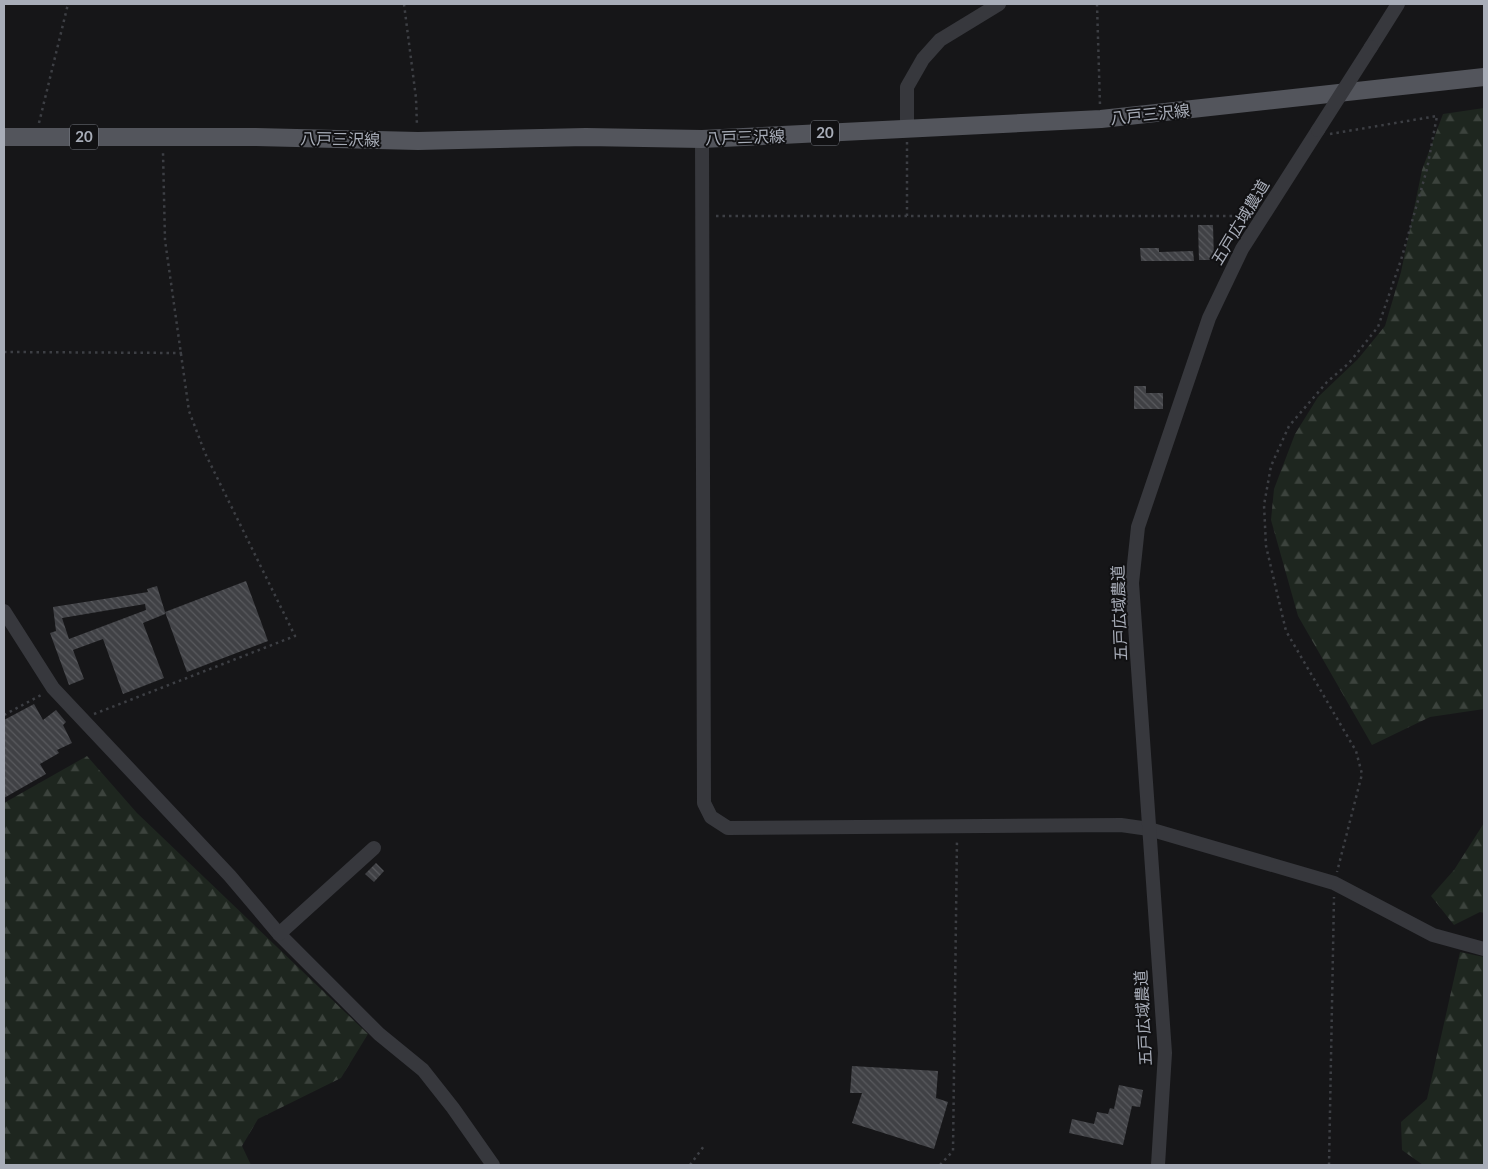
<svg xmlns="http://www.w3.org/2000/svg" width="1488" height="1169" viewBox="0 0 1488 1169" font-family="Lato,'Noto Sans JP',sans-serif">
  <defs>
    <pattern id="forest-firs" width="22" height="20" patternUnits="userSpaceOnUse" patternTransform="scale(1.25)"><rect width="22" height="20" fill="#1e261f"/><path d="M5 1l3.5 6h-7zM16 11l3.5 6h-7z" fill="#3c433d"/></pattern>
    <pattern id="building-back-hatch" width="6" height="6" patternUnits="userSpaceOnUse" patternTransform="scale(1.25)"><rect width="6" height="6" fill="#404145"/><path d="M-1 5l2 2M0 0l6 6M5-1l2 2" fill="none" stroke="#595a5e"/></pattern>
  </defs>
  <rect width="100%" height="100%" fill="#161618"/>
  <!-- forest -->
  <g fill="url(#forest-firs)">
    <path d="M1484,108V709L1430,717L1372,745L1298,616L1271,520L1274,489L1295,434L1318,397L1358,359L1385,326L1401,272L1422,170L1443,114Z"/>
    <path d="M87,756L137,813L368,1034L341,1078L258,1119L242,1146L251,1165H4V803Z"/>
    <path d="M1484,823V913L1480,912L1454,925L1431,896L1454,870Z"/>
    <path d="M1460,952L1484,957V1165H1423L1402,1150L1401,1122L1427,1099Z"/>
  </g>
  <!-- building -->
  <g fill="url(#building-back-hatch)" fill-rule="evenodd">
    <path d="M1198,225H1213L1214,260H1199Z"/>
    <path d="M1140,248H1159V261H1141Z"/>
    <path d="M1193,251L1194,261H1159V252Z"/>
    <path d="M1134,386H1146V393H1163V409H1134Z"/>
    <path d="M246,581L268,641L187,672L165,612V614L143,623L164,678L123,694L103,639L73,650L84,679L69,685L50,633L56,631L53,607L148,592L147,589L157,586L165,612ZM145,604L146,610L69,639L62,618Z"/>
    <path d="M34,704L43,720L56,710L66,722L63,725L72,743L57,750L59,753L40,764L46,774L4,798V720Z"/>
    <path d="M376,863L384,871L374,882L365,874Z"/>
    <path d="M852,1066L938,1071L936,1098L948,1102L934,1149L852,1123L862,1093H850Z"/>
    <path d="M1119,1085L1143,1090L1140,1107L1132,1106L1123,1145L1069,1133L1072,1119L1094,1124L1097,1112L1108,1114L1110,1108L1114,1109Z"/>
  </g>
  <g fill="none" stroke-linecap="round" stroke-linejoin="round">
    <!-- path -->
    <g stroke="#3d3f44" stroke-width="2.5" stroke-dasharray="2.5 4" stroke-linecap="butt">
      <path d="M404,4L416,98L417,126"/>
      <path d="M1097,4L1100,105"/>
      <path d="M39,123L68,4"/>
      <path d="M1330,134L1437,116L1427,169L1401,260L1378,327L1349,363L1327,382L1289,426L1271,466L1264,505L1266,546L1286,631L1356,751L1362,774L1337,872"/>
      <path d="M716,216H1248"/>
      <path d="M907,216V142"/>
      <path d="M4,352L182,353"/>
      <path d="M94,714L295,636L205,453L189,411L165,240L163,152"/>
      <path d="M4,715L43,694"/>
      <path d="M690,1165L704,1146"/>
      <path d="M940,1165L953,1151L957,839"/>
      <path d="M1329,1165L1334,897"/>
    </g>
    <!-- minor -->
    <g stroke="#37383d" stroke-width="14">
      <path d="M1371,47L1398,4"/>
      <path d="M907,129V87L923,59L940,40L999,4"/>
      <path d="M702,139L704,803L711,817L728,828L1121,825L1149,829L1334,883L1433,935L1484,949"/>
      <path d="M4,611L53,688L230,876L279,934L379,1034L423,1070L453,1108L493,1165"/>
      <path d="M279,934L374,848"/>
      <path d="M1158,1165L1165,1053L1132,583L1138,527L1209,318L1242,249L1318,130"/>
    </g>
    <!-- major -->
    <path stroke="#53555c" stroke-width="18" d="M4,137H256L418,141L586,137L702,139L1101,119L1484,77"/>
    <!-- minor-bridge -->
    <path stroke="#37383d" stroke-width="14" d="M1318,130L1371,47"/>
  </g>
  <g text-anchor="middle" stroke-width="4" stroke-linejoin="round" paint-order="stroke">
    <!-- shield labels -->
    <g fill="#111113" stroke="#7b7e86" stroke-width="1">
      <rect x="811" y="120.5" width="28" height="25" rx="4"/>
      <rect x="70" y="124.5" width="28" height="25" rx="4"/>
    </g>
    <g font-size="15" font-weight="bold" fill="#a8adb8">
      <text x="825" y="138">20</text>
      <text x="84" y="142">20</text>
    </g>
    <!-- street labels -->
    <g font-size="16" fill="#a8adb8" stroke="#111113">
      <text transform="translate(1150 114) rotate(-6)" y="6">八戸三沢線</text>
      <text transform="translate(745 137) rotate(-2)" y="6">八戸三沢線</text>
      <text transform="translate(340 139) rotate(1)" y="6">八戸三沢線</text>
      <text transform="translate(1240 222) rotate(-59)" y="6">五戸広域農道</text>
      <text transform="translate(1119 613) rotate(-92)" y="6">五戸広域農道</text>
      <text transform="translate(1143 1018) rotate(-93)" y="6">五戸広域農道</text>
    </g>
  </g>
  <!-- border -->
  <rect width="1488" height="1169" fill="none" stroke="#a8adb8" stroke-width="10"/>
</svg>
